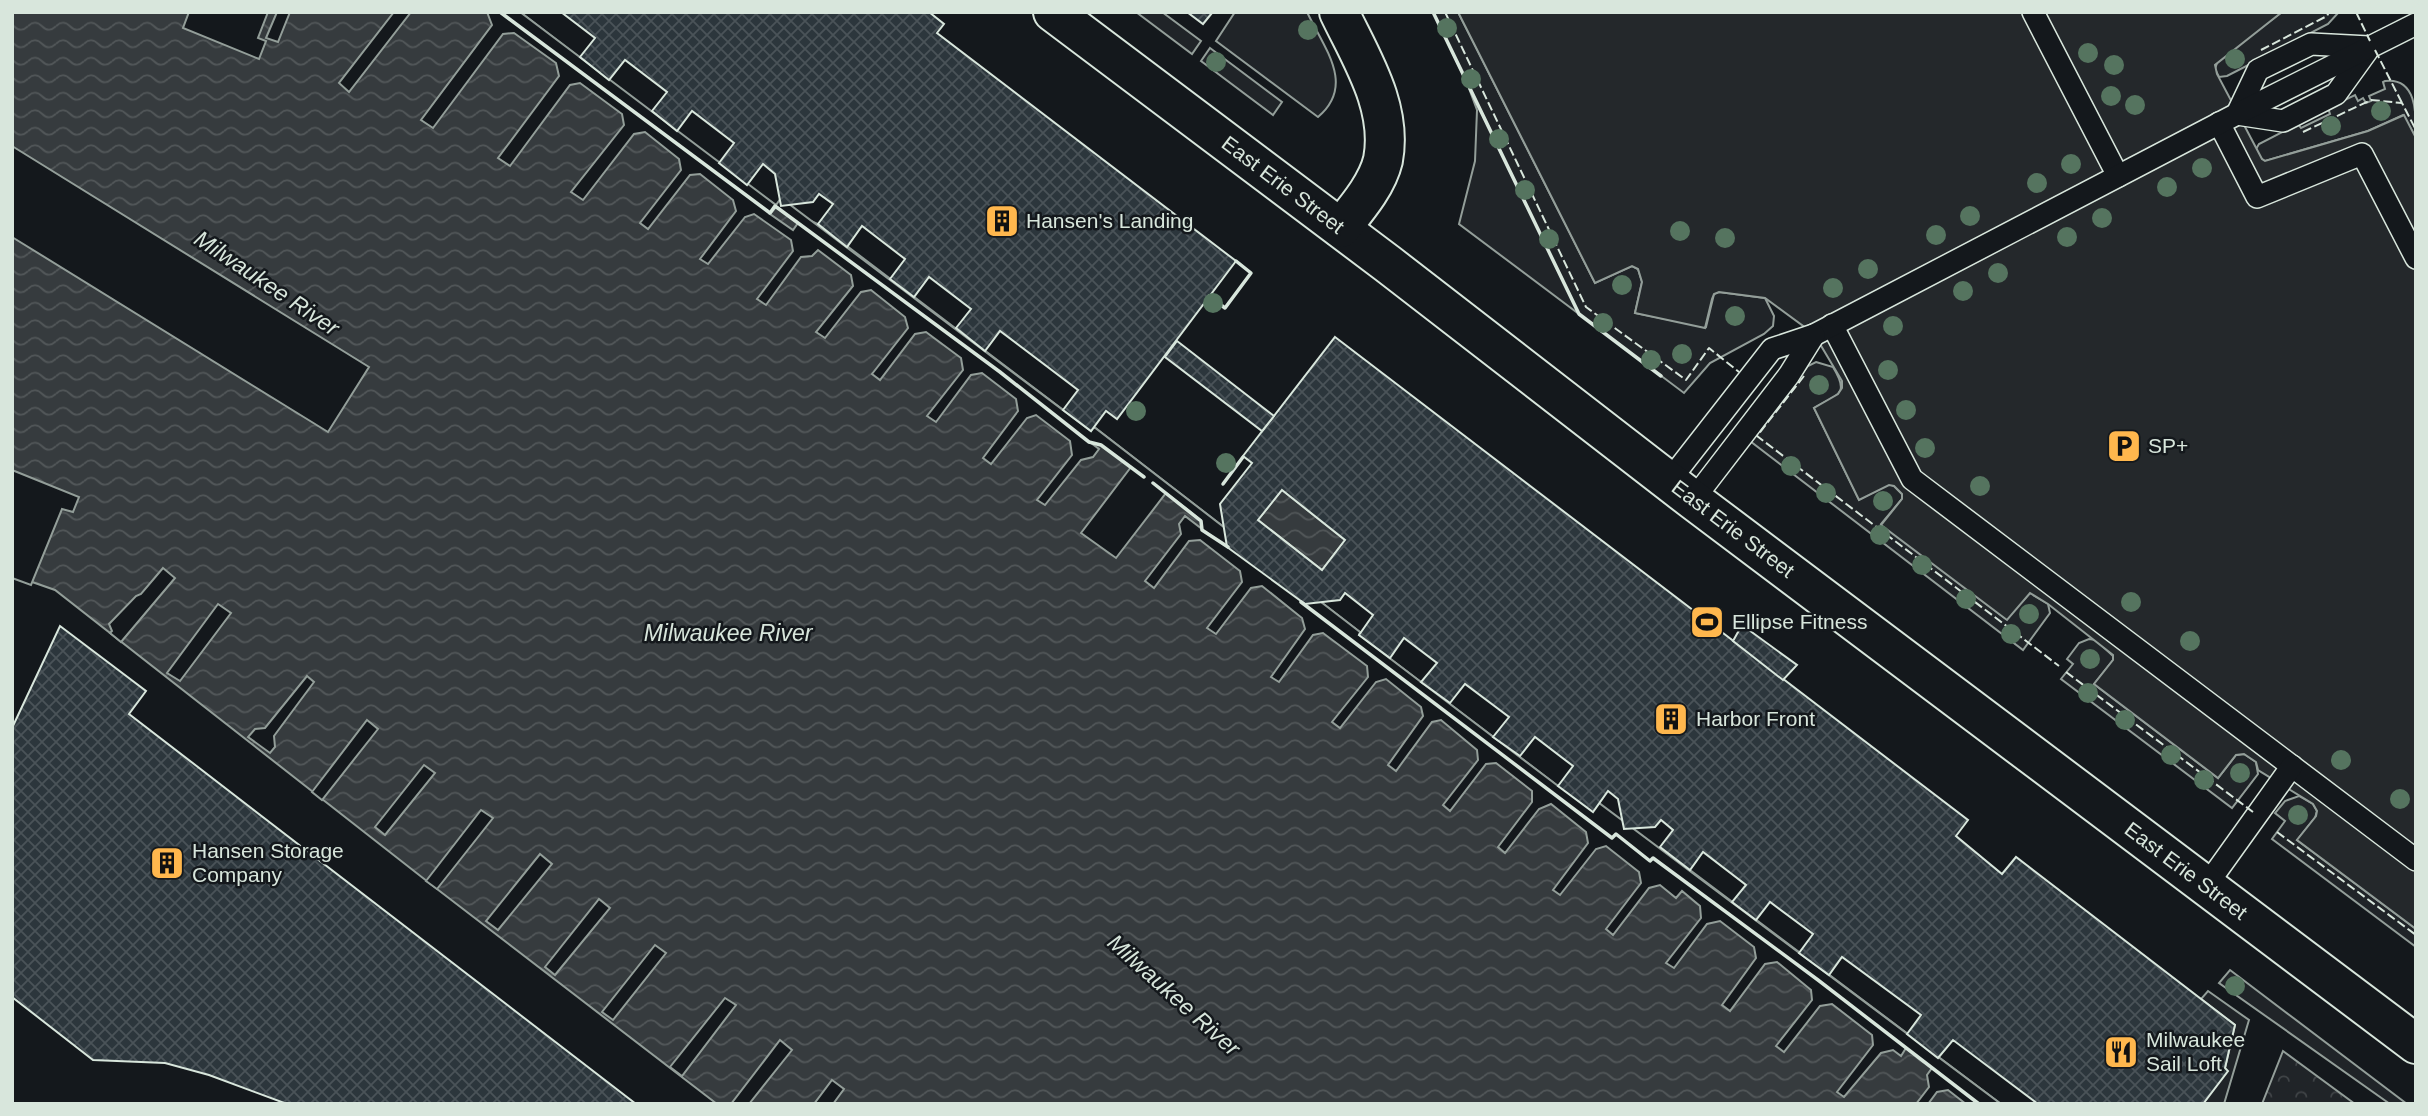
<svg xmlns="http://www.w3.org/2000/svg" width="2428" height="1116" viewBox="0 0 2428 1116" font-family="Helvetica,sans-serif">
  <defs>
    <pattern id="forest-crowns" width="20" height="18" patternUnits="userSpaceOnUse" patternTransform="scale(1.75)"><rect width="20" height="18" fill="#202428"/><path d="M2 6a3 3 0 1 1 6 0M12 15a3 3 0 1 1 6 0" fill="none" stroke="#404447"/></pattern>
    <pattern id="water-waves" width="16" height="10" patternUnits="userSpaceOnUse" patternTransform="scale(1.75)"><rect width="16" height="10" fill="#363b3e"/><path d="M0 5q4-4 8 0t8 0" fill="none" stroke="#525759"/></pattern>
    <pattern id="building-cross-hatch" width="8" height="8" patternUnits="userSpaceOnUse" patternTransform="scale(1.75)"><rect width="8" height="8" fill="#2c363c"/><path d="M0 0l8 8M0 8l8-8" fill="none" stroke="#4a5358"/></pattern>
  </defs>
  <rect width="100%" height="100%" fill="#14181c"/>
  <!-- green -->
  <g fill="#202428" stroke="#939e99" stroke-width="2">
    <path d="M1136,12H1162L1201,41L1192,54Z"/>
    <path d="M1235,12H1307C1324,48 1356,85 1318,117L1216,41Z"/>
    <path d="M1433,12H1458L1595,283L1632,266L1638,269L1642,282L1635,313L1706,327L1714,294L1719,292L1765,298L1774,316L1773,326L1764,334L1710,363L1684,393L1459,224L1475,161L1477,110L1467,83Z"/>
    <path d="M2282,12H2339L2328,24L2227,76L2219,77L2215,69L2218,60Z"/>
    <path d="M1210,48L1282,102L1273,115L1201,61Z"/>
    <path d="M2385,81C2418,77 2416,117 2416,138L2403,115L2368,131L2265,161L2259,157L2256,149L2259,144L2298,124L2301,128L2330,114L2328,108L2355,95L2358,101L2363,98L2366,103L2371,101L2369,96L2385,89L2383,82Z"/>
    <path d="M1816,362L1833,367C1850,395 1838,394 1814,408L1859,500L1889,484L1894,486L1902,494V499L1881,524L2006,619L2030,593L2048,604L2050,613L2023,650L1750,441L1808,366Z"/>
    <path d="M2089,639L2096,640L2113,656V660L2094,684L2218,778L2236,755L2244,754L2256,762L2258,774L2232,808L2061,679L2073,664L2067,659L2079,643Z"/>
    <path d="M2299,796L2313,804L2317,811L2315,818L2297,840L2416,929V947L2272,839L2285,821L2275,813L2285,801Z"/>
    <path d="M2230,970L2407,1104H2390L2219,983Z"/>
    <path d="M2208,991L2249,1020L2224,1104H2203L2225,1068L2235,1025L2201,999Z"/>
  </g>
  <!-- forest -->
  <path fill="url(#forest-crowns)" stroke="#939e99" stroke-width="2" d="M2283,1051L2355,1104H2262Z"/>
  <!-- parking -->
  <path fill="#24282b" stroke="#939e99" stroke-width="2" d="M1458,12H2282L2215,65L2217,74L2262,159L2265,161L2368,131L2404,115L2416,138V929L2297,840L2316,816L2317,811L2313,804L2258,770L2256,762L2244,754L2236,755L2218,778L2094,684L2113,660V655L2048,604L2030,593L2007,620L1881,525L1902,499V494L1894,486L1889,485L1859,500L1814,408L1838,394L1842,388V381L1814,334L1765,298L1719,292L1714,294L1712,299L1705,328L1635,313L1642,282L1638,269L1632,266L1595,283Z"/>
  <!-- water -->
  <g fill="url(#water-waves)" stroke="#939e99" stroke-width="2">
    <path d="M12,12H520L747,185L776,205L818,224L1091,431L1094,427L1360,632L1359,635L1558,786L1690,870L2001,1104H717L437,889L55,590L12,575Z"/>
    <path d="M1282,490L1345,540L1322,570L1258,520Z"/>
  </g>
  <!-- pier -->
  <g fill="#14181c" stroke="#939e99" stroke-width="2" fill-rule="evenodd">
    <path d="M189,12H268L258,38L266,41L259,59L183,28Z"/>
    <path d="M277,12H290L278,42L266,38Z"/>
    <path d="M394,12H411L349,92L339,83Z"/>
    <path d="M487,12H520L776,205L781,198L1091,431L1094,427L1360,632L1359,635L1558,786L1599,803L2001,1104H1966L1948,1090L1937,1092L1928,1104H1916L1929,1087L1927,1075L1932,1068L1906,1048L1901,1056L1893,1050L1881,1053L1844,1097L1837,1092L1873,1045L1872,1035L1832,1004L1820,1006L1784,1052L1776,1046L1812,1000L1811,990L1777,962L1765,964L1730,1011L1722,1005L1756,958L1754,947L1720,921L1707,924L1674,968L1666,963L1701,918L1700,906L1682,891L1676,898L1660,885L1649,888L1613,935L1606,929L1641,883L1639,872L1606,846L1596,849L1560,895L1553,890L1588,843L1586,832L1551,804L1539,809L1505,853L1498,847L1532,802V791L1496,763L1486,764L1450,811L1443,805L1478,760L1477,750L1441,720L1432,722L1396,771L1388,765L1423,716L1421,707L1386,679L1376,682L1340,728L1332,722L1368,677L1367,666L1323,633L1313,635L1279,682L1271,677L1305,629L1302,618L1262,586L1251,588L1216,634L1207,628L1242,582L1240,571L1200,540L1189,541L1154,588L1145,581L1181,534L1179,524L1185,516L1202,529L1201,520L1166,493L1116,558L1081,533L1131,467L1101,445L1091,443L1099,449L1093,457L1081,460L1045,505L1037,500L1072,455L1070,441L1036,415L1027,418L991,464L983,458L1018,411L1016,399L982,373L971,375L936,422L927,416L963,370L961,358L926,332L915,334L880,380L872,374L908,328L905,317L871,290L861,292L825,338L816,332L853,286L851,275L818,250L812,256L801,257L766,305L757,299L793,251L791,240L754,214L745,217L708,264L700,259L736,211L733,200L700,174L690,175L648,229L640,223L681,170L679,159L645,132L634,134L583,200L571,192L624,125L622,114L580,83L570,85L510,166L498,158L559,76L556,63L514,33L503,34L433,128L421,120L492,25ZM776,207L798,223L793,230L770,214Z"/>
    <path d="M12,146L369,367L328,432L12,237Z"/>
    <path d="M12,470L79,497L73,512L62,509L31,585L12,578Z"/>
    <path d="M163,568L175,578L121,642L110,633L112,631L109,624L136,596L141,594Z"/>
    <path d="M218,604L231,613L180,681L167,673Z"/>
    <path d="M307,676L314,682L274,736L275,747L270,753L248,737L255,729L265,728Z"/>
    <path d="M367,720L378,729L322,800L312,792Z"/>
    <path d="M424,765L435,773L385,835L375,827Z"/>
    <path d="M481,810L493,818L437,889L426,881Z"/>
    <path d="M540,854L552,864L498,930L486,921Z"/>
    <path d="M599,899L610,908L555,975L545,967Z"/>
    <path d="M655,945L666,953L613,1020L602,1012Z"/>
    <path d="M725,998L736,1005L682,1076L670,1067Z"/>
    <path d="M780,1040L792,1050L749,1104H731Z"/>
    <path d="M832,1080L844,1089L833,1104H814Z"/>
  </g>
  <!-- building -->
  <g fill="url(#building-cross-hatch)" stroke="#d8e6dc" stroke-width="2" fill-rule="evenodd">
    <path d="M561,12H929L944,24L937,33L1236,261L1117,419L1106,411L1091,431L1063,410L1078,390L1000,331L985,351L956,328L971,309L929,277L914,297L890,279L905,259L862,226L847,247L818,224L833,204L819,194L813,202L781,206L775,174L763,164L747,185L719,163L734,143L692,111L677,131L652,111L667,92L625,60L609,80L580,57L595,38Z"/>
    <path d="M1187,12H1211L1212,13L1203,24Z"/>
    <path d="M1335,337L1968,820L1956,836L2002,874L2016,857L2235,1025L2225,1068L2228,1071L2203,1104H2038L1953,1040L1938,1058L1907,1034L1921,1015L1842,957L1829,975L1799,953L1813,934L1770,902L1756,920L1732,902L1746,885L1703,852L1690,870L1660,847L1673,830L1661,820L1655,827L1624,829L1618,799L1608,791L1593,812L1558,786L1573,766L1535,737L1520,756L1493,737L1509,717L1465,684L1450,703L1421,682L1437,663L1404,638L1390,658L1359,635L1373,615L1345,593L1340,600L1305,604L1227,547L1220,504L1252,463L1243,456ZM1282,490L1345,540L1322,570L1258,520Z"/>
    <path d="M1177,341L1274,416L1262,431L1165,357Z"/>
    <path d="M1742,625L1797,665L1783,680L1733,641Z"/>
    <path d="M60,626L146,691L129,714L636,1104H287L209,1075L165,1063L93,1060L12,997V728Z"/>
  </g>
  <g fill="none" stroke-linecap="round" stroke-linejoin="round">
    <!-- lane casing -->
    <g stroke="#d8e6dc" stroke-width="24">
      <g id="lane">
        <path d="M2033,12L2118,176"/>
        <path d="M2237,114L2258,70L2311,44L2369,47"/>
        <path d="M2237,114L2283,121L2336,94L2367,51"/>
        <path d="M2219,123L2257,197L2362,154L2416,258"/>
        <path d="M1832,325L1912,479L2416,860"/>
        <path d="M1814,335L2237,114L2416,24"/>
        <path d="M1669,481L1772,349L1814,335L1789,375L1693,500"/>
        <path d="M2206,886L2292,766"/>
      </g>
    </g>
    <!-- street casing -->
    <g stroke="#d8e6dc" stroke-width="42">
      <g id="street">
        <path d="M1053,12L1388,264L1693,500L2416,1044"/>
        <path d="M1339,12C1361,58 1393,107 1383,160C1377,185 1357,208 1341,228"/>
      </g>
    </g>
    <!-- lane -->
    <use href="#lane" stroke="#14181c" stroke-width="21"/>
    <!-- street -->
    <use href="#street" stroke="#14181c" stroke-width="38"/>
    <!-- fence -->
    <g stroke="#d8e6dc" stroke-width="2" stroke-dasharray="9 3.5" stroke-linecap="butt">
      <path d="M1445,12L1586,307L1686,380L1709,348L1739,372"/>
      <path d="M2356,12L2370,41"/>
      <path d="M2261,50L2327,16L2329,12"/>
      <path d="M2375,50L2402,103"/>
      <path d="M2303,132L2371,100L2402,103L2416,130"/>
      <path d="M1804,376L1757,436L2059,666"/>
      <path d="M2066,672L2253,812"/>
      <path d="M2277,832L2416,935"/>
    </g>
    <!-- wall -->
    <g stroke="#d8e6dc" stroke-width="3.5">
      <path d="M500,12L770,213L775,206L1000,372L1089,442L1101,445L1144,477"/>
      <path d="M1433,12L1579,314L1661,376"/>
      <path d="M1209,296L1225,308L1251,273L1236,261"/>
      <path d="M1153,483L1201,521L1202,530L1228,547"/>
      <path d="M1223,484L1243,457"/>
      <path d="M1301,602L1612,838L1616,834L1650,861L1653,858L1818,980L1979,1104"/>
    </g>
  </g>
  <!-- trees -->
  <g fill="#55745f">
    <circle cx="1447" cy="28" r="10"/>
    <circle cx="1308" cy="30" r="10"/>
    <circle cx="2088" cy="53" r="10"/>
    <circle cx="2235" cy="59" r="10"/>
    <circle cx="1216" cy="62" r="10"/>
    <circle cx="2114" cy="65" r="10"/>
    <circle cx="1471" cy="79" r="10"/>
    <circle cx="2111" cy="96" r="10"/>
    <circle cx="2135" cy="105" r="10"/>
    <circle cx="2381" cy="111" r="10"/>
    <circle cx="2331" cy="126" r="10"/>
    <circle cx="1499" cy="139" r="10"/>
    <circle cx="2071" cy="164" r="10"/>
    <circle cx="2202" cy="168" r="10"/>
    <circle cx="2037" cy="183" r="10"/>
    <circle cx="2167" cy="187" r="10"/>
    <circle cx="1525" cy="190" r="10"/>
    <circle cx="1970" cy="216" r="10"/>
    <circle cx="2102" cy="218" r="10"/>
    <circle cx="1680" cy="231" r="10"/>
    <circle cx="1936" cy="235" r="10"/>
    <circle cx="2067" cy="237" r="10"/>
    <circle cx="1725" cy="238" r="10"/>
    <circle cx="1549" cy="239" r="10"/>
    <circle cx="1868" cy="269" r="10"/>
    <circle cx="1998" cy="273" r="10"/>
    <circle cx="1622" cy="285" r="10"/>
    <circle cx="1833" cy="288" r="10"/>
    <circle cx="1963" cy="291" r="10"/>
    <circle cx="1213" cy="303" r="10"/>
    <circle cx="1735" cy="316" r="10"/>
    <circle cx="1603" cy="323" r="10"/>
    <circle cx="1893" cy="326" r="10"/>
    <circle cx="1682" cy="354" r="10"/>
    <circle cx="1651" cy="360" r="10"/>
    <circle cx="1888" cy="370" r="10"/>
    <circle cx="1819" cy="385" r="10"/>
    <circle cx="1906" cy="410" r="10"/>
    <circle cx="1136" cy="411" r="10"/>
    <circle cx="1925" cy="448" r="10"/>
    <circle cx="1226" cy="463" r="10"/>
    <circle cx="1791" cy="466" r="10"/>
    <circle cx="1980" cy="486" r="10"/>
    <circle cx="1826" cy="493" r="10"/>
    <circle cx="1883" cy="501" r="10"/>
    <circle cx="1880" cy="535" r="10"/>
    <circle cx="1922" cy="565" r="10"/>
    <circle cx="1966" cy="599" r="10"/>
    <circle cx="2131" cy="602" r="10"/>
    <circle cx="2029" cy="614" r="10"/>
    <circle cx="2011" cy="634" r="10"/>
    <circle cx="2190" cy="641" r="10"/>
    <circle cx="2090" cy="659" r="10"/>
    <circle cx="2088" cy="693" r="10"/>
    <circle cx="2125" cy="720" r="10"/>
    <circle cx="2171" cy="755" r="10"/>
    <circle cx="2341" cy="760" r="10"/>
    <circle cx="2240" cy="773" r="10"/>
    <circle cx="2204" cy="780" r="10"/>
    <circle cx="2400" cy="799" r="10"/>
    <circle cx="2298" cy="815" r="10"/>
    <circle cx="2235" cy="986" r="10"/>
  </g>
  <!-- icons -->
  <defs>
    <g id="building-square" transform="scale(1.75)"><rect x="-9" y="-9" width="18" height="18" rx="4" fill="#ffb74d" stroke="#14181c"/><path d="M-4-6H4V6H1V3H-1V6H-4ZM-2.5-4.3h1.7v1.8h-1.7ZM.8-4.3h1.7v1.8H.8ZM-2.5-1h1.7V.8h-1.7ZM.8-1h1.7V.8H.8Z" fill="#111"/></g>
    <g id="parking-square" transform="scale(1.75)"><rect x="-9" y="-9" width="18" height="18" rx="4" fill="#ffb74d" stroke="#14181c"/><path d="M-3.5-5.5H1a3.5 3.5 0 0 1 0 7H-1V5.5H-3.5ZM-1-3.4V-.6H.8a1.4 1.4 0 0 0 0-2.8Z" fill="#111"/></g>
    <g id="stadium-square" transform="scale(1.75)"><rect x="-9" y="-9" width="18" height="18" rx="4" fill="#ffb74d" stroke="#14181c"/><path d="M0-5a6.5 5 0 1 0 0 10a6.5 5 0 1 0 0-10ZM-3.5-1.8h7v3.6h-7Z" fill="#111"/></g>
    <g id="restaurant-square" transform="scale(1.75)"><rect x="-9" y="-9" width="18" height="18" rx="4" fill="#ffb74d" stroke="#14181c"/><path d="M-5-6h1v4h1v-4h1v4h1v-4h1v5L-1.5 .5V6h-2V.5L-5-1ZM5-6V6H3V1.5H1.5Q1.5-4 5-6Z" fill="#111"/></g>
  </defs>
  <g fill-rule="evenodd">
    <use href="#building-square" x="1002" y="221"/>
    <use href="#parking-square" x="2124" y="446"/>
    <use href="#stadium-square" x="1707" y="622"/>
    <use href="#building-square" x="1671" y="719"/>
    <use href="#building-square" x="167" y="863"/>
    <use href="#restaurant-square" x="2121" y="1052"/>
  </g>
  <g text-anchor="middle" stroke-width="5" stroke-linejoin="round" paint-order="stroke">
    <!-- street labels -->
    <g font-size="21" fill="#d8e6dc" stroke="#14181c">
      <text transform="translate(1283 185) rotate(37)" y="7">East Erie Street</text>
      <text transform="translate(1733 529) rotate(37)" y="7">East Erie Street</text>
      <text transform="translate(2186 871) rotate(37)" y="7">East Erie Street</text>
    </g>
    <!-- poi labels -->
    <g font-size="21" fill="#d8e6dc" stroke="#14181c" text-anchor="start">
      <text x="1026" y="228">Hansen's Landing</text>
      <text x="2148" y="453">SP+</text>
      <text x="1732" y="629">Ellipse Fitness</text>
      <text x="1696" y="726">Harbor Front</text>
      <text x="192" y="858">Hansen Storage<tspan x="192" dy="24">Company</tspan></text>
      <text x="2146" y="1047">Milwaukee<tspan x="2146" dy="24">Sail Loft</tspan></text>
    </g>
    <!-- water labels -->
    <g font-size="23" font-style="italic" fill="#d8e6dc" stroke="#14181c">
      <text transform="translate(267 283) rotate(34)" y="8">Milwaukee River</text>
      <text x="728" y="641">Milwaukee River</text>
      <text transform="translate(1174 995) rotate(42)" y="8">Milwaukee River</text>
    </g>
  </g>
  <!-- border -->
  <rect width="2428" height="1116" fill="none" stroke="#d8e6dc" stroke-width="28"/>
</svg>
